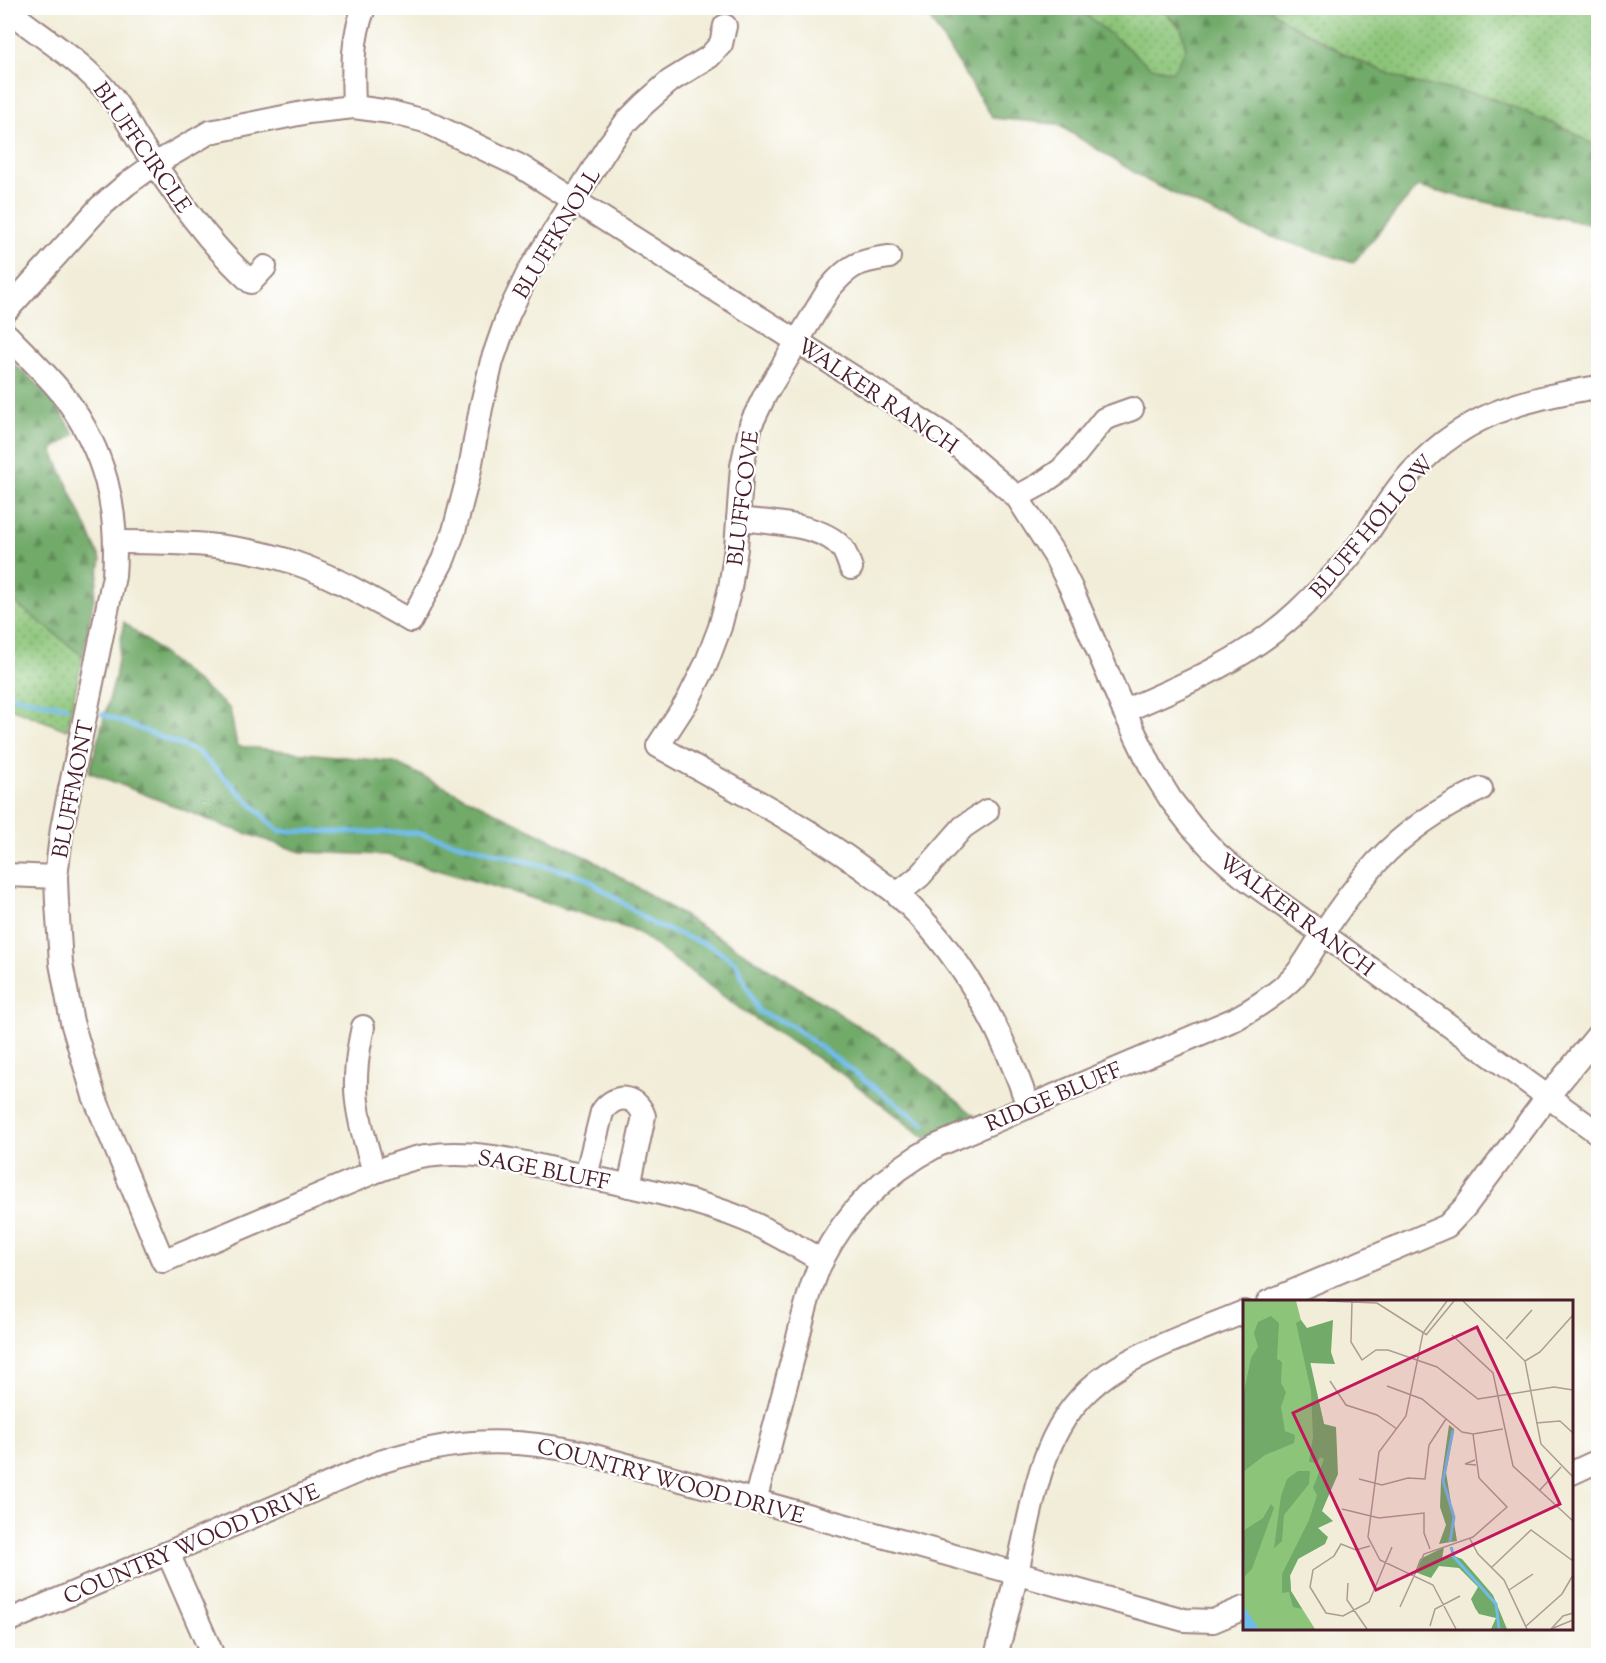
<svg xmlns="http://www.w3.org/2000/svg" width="1606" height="1663" viewBox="0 0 1606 1663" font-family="'Sorts Mill Goudy',serif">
  <defs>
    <pattern id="grass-dots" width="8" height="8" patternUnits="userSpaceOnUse" patternTransform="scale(1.5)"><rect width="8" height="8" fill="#8cc579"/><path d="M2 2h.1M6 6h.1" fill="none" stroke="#749f63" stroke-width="1.8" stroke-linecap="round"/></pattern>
    <pattern id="forest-firs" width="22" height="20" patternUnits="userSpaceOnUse" patternTransform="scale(1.5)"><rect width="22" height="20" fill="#71aa69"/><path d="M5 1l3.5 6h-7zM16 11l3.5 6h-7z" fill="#5f8a57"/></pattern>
  </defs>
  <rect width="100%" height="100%" fill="#fff"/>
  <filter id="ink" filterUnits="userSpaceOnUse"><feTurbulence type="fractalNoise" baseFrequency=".0167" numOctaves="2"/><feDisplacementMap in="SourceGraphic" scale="12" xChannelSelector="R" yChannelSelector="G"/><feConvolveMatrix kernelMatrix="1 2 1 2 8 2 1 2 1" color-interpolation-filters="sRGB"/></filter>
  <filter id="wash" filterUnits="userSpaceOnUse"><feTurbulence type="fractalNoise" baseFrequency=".008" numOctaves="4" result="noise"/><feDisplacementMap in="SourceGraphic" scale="24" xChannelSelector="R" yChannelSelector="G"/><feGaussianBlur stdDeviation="1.35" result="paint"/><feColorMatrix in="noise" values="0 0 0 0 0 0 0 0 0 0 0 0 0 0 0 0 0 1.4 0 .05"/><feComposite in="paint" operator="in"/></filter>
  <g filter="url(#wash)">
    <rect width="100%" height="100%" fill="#f1edd8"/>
    <!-- grass -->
    <g fill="url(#grass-dots)" stroke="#6b7252" stroke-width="1.5">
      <path d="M990,8H1598V226L1338,170Z"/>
      <path d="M8,597L83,656L67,730L8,707Z"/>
    </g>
    <!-- forest -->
    <g fill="url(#forest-firs)" stroke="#5e644a" stroke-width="1.5">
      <path d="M923,8H1078L1151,67L1173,72L1186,48L1181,28L1160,8H1268L1289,23L1354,59L1410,82L1486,96L1571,131L1598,148V226L1417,187L1353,263L1247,229L1148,181L1057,124L993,118Z"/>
      <path d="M8,359L49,394L75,434L52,450L101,560L83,656L8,597Z"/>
      <path d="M124,622L230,709L237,746L394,762L591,859L749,956L896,1050L975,1116L926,1139L838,1071L743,1011L636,931L512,892L386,855L301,852L224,826L89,772L115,678Z"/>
    </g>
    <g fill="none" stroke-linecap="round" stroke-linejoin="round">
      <!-- stream -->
      <g stroke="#70bce9" stroke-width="5">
        <path d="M8,695L66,707"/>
        <path d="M102,714L198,752L279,831L418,833L583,876L655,925L713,947L736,963L759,1012L792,1026L925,1125"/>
      </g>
    </g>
  </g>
  <g filter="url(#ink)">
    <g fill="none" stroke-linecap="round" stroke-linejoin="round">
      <!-- minor casing -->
      <g stroke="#9e8682" stroke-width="26">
        <g id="minor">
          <path d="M8,10C42,38 80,59 109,94C123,110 131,130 143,147C176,196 207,242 251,282L265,267"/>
          <path d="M354,107C353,73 351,40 364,8"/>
          <path d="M889,257C858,261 849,265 829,289L765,395L751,424L742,466L736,548L730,588L720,627L706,664L688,700L658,746C728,786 801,822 865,870C876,879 888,886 898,895C957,948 1005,1032 1028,1107"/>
          <path d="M8,309L100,207L127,184L155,164L210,132L308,112L354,107L390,112L425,121L520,166L798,342L945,435L1017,497L1055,556L1071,588L1124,711L1153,771L1171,800L1192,827L1215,852L1241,875L1598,1133"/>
          <path d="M8,336C26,355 47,374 64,396C105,451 119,508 114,576L62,828L56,877L57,903L61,963L72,1022L94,1096L163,1261L374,1172C391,1166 409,1158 427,1156C472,1149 517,1161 561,1171C620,1184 691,1197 746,1220C772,1232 797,1246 822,1261"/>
          <path d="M1017,497L1041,484L1061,470L1076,454L1104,419L1132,409"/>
          <path d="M738,519C766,522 822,524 841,547C846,552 848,561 851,568"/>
          <path d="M117,542C177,542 237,543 295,563C336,577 373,600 411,621L443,560L454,531L469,474L481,408L492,361L508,315L529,271L608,146L626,122L644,104L670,81L709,57L721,44L725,26"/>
          <path d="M1124,711C1185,685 1248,658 1297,612C1320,590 1343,567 1361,542C1376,522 1388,500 1403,482C1458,416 1517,400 1598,387"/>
          <path d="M8,875L56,877"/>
          <path d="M897,894L920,876L963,827L987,811"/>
          <path d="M363,1027C349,1089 357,1113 374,1172"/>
          <path d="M586,1176L602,1112C614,1094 636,1093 644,1116L629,1186"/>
          <path d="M1268,1302L1447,1226L1465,1207L1548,1096L1598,1035"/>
          <path d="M1572,1473L1598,1461"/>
          <path d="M755,1501C767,1456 779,1410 791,1365C800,1332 808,1290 822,1260C847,1210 888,1172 936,1146L1235,1019C1255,1008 1274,996 1291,980C1304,967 1312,950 1322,935C1338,910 1357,884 1377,862C1407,830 1442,807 1481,789"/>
          <path d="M168,1553L213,1656"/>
          <path d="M8,1621L380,1462C454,1439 508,1436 584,1453L1184,1620L1213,1621L1244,1608"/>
          <path d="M996,1656C1005,1622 1014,1588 1021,1554C1038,1479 1046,1410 1119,1367C1158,1344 1203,1329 1244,1312"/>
        </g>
      </g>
      <!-- minor -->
      <use href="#minor" stroke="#fff" stroke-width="22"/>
    </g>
  </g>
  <g text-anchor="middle" stroke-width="4.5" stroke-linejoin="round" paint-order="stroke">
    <!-- street labels -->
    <g font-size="22" fill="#4a1f2b" stroke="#fff">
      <text transform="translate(143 147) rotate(55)" y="8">BLUFFCIRCLE</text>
      <text transform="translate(556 233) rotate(-59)" y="8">BLUFFKNOLL</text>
      <text transform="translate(878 395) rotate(34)" y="8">WALKER RANCH</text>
      <text transform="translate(742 498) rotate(-83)" y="8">BLUFFCOVE</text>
      <text transform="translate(1371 526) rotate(-50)" y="8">BLUFF HOLLOW</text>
      <text transform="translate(72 789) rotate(-79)" y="8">BLUFFMONT</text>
      <text transform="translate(1297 914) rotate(37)" y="8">WALKER RANCH</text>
      <text transform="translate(1053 1096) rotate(-23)" y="8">RIDGE BLUFF</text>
      <text transform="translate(544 1169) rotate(11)" y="8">SAGE BLUFF</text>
      <text transform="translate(671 1480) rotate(15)" y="8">COUNTRY WOOD DRIVE</text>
      <text transform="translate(191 1543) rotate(-23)" y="8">COUNTRY WOOD DRIVE</text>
    </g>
  </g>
  <!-- overview -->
  <g transform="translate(1243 1300)">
    <rect width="330" height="330" fill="#f1edd8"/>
    <path d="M0,1H53L58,20L83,133L86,168L63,243L47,276L48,291L72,329H0Z" fill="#8cc579"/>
    <path d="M28,16L36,23L34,59L39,62L38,83L43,92L38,107L42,131L52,135L51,143L22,155L0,172V96L8,58L15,47L11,33L15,22ZM58,20L64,28L90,20L88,52L92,64L67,63L81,124L93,127L95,174L79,211L90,221L75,228L85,237L82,244L55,259L47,275L48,291L59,309L50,307L46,292L39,293V274L66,220L74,195L70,188L81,159L77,157L74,163L66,162L70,137L68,91L53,23ZM206,125L211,129L203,172L214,241L196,244L203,225L197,207L198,181ZM55,171H67L66,184L41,215L39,241L31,248L38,196L44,179ZM28,204L31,208L9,269L2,276L0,231L20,218ZM201,247L199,259L211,256L219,259L250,295L264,329H248L253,318L236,314L232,308L228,299L235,287L216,268L196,266L188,278L172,272L177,259Z" fill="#71aa69"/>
    <path d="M0,305L16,329H0Z" fill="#70bce9"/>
    <path fill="none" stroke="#70bce9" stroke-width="3" d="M207,242L211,217L200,181L210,130M208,247L211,257L253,304L256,329"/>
    <path fill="none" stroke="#ae9b93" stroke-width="1.5" d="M84,1L134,3L184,35M109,1L108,42L119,60L133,50H145L194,67L235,99L311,87L330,90M204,1L180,33L163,116L136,152L125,237L137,260L190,285L213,329M220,1L282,61L298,144L330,177M183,35L211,1M209,35L250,73L270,166L330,221M263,39L289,10M282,61L297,52L330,15M87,81L103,105L134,115L154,129M144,86L179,99L219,132L230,134L260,129M293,123L317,121L330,133M232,160L222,164L233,165M116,179L139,185L165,178L182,179L186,145L203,119M296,191L318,167M99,209L136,218L181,213V233L187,249M227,239L235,254L261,280L284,329M127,246L113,250L98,244L91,256L70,270L67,287L83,313L100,316L126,302L149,247M249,267L288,230L330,261M105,283L104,300L124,329M266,290L290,274M157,307L181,254L230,237L264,207L236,178L230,134M187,326L192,309L217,296M282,327L319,294L330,275M308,329L320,316L330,313M308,329L330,320"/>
    <path fill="#c2185b" fill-opacity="0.15" stroke="#c2185b" stroke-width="3" d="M234,27L317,204L133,290L50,113Z"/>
    <rect width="330" height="330" fill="none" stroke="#4a1f2b" stroke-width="3"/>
  </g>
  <!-- margin -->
  <rect width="1606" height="1663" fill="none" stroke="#fff" stroke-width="30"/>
</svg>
